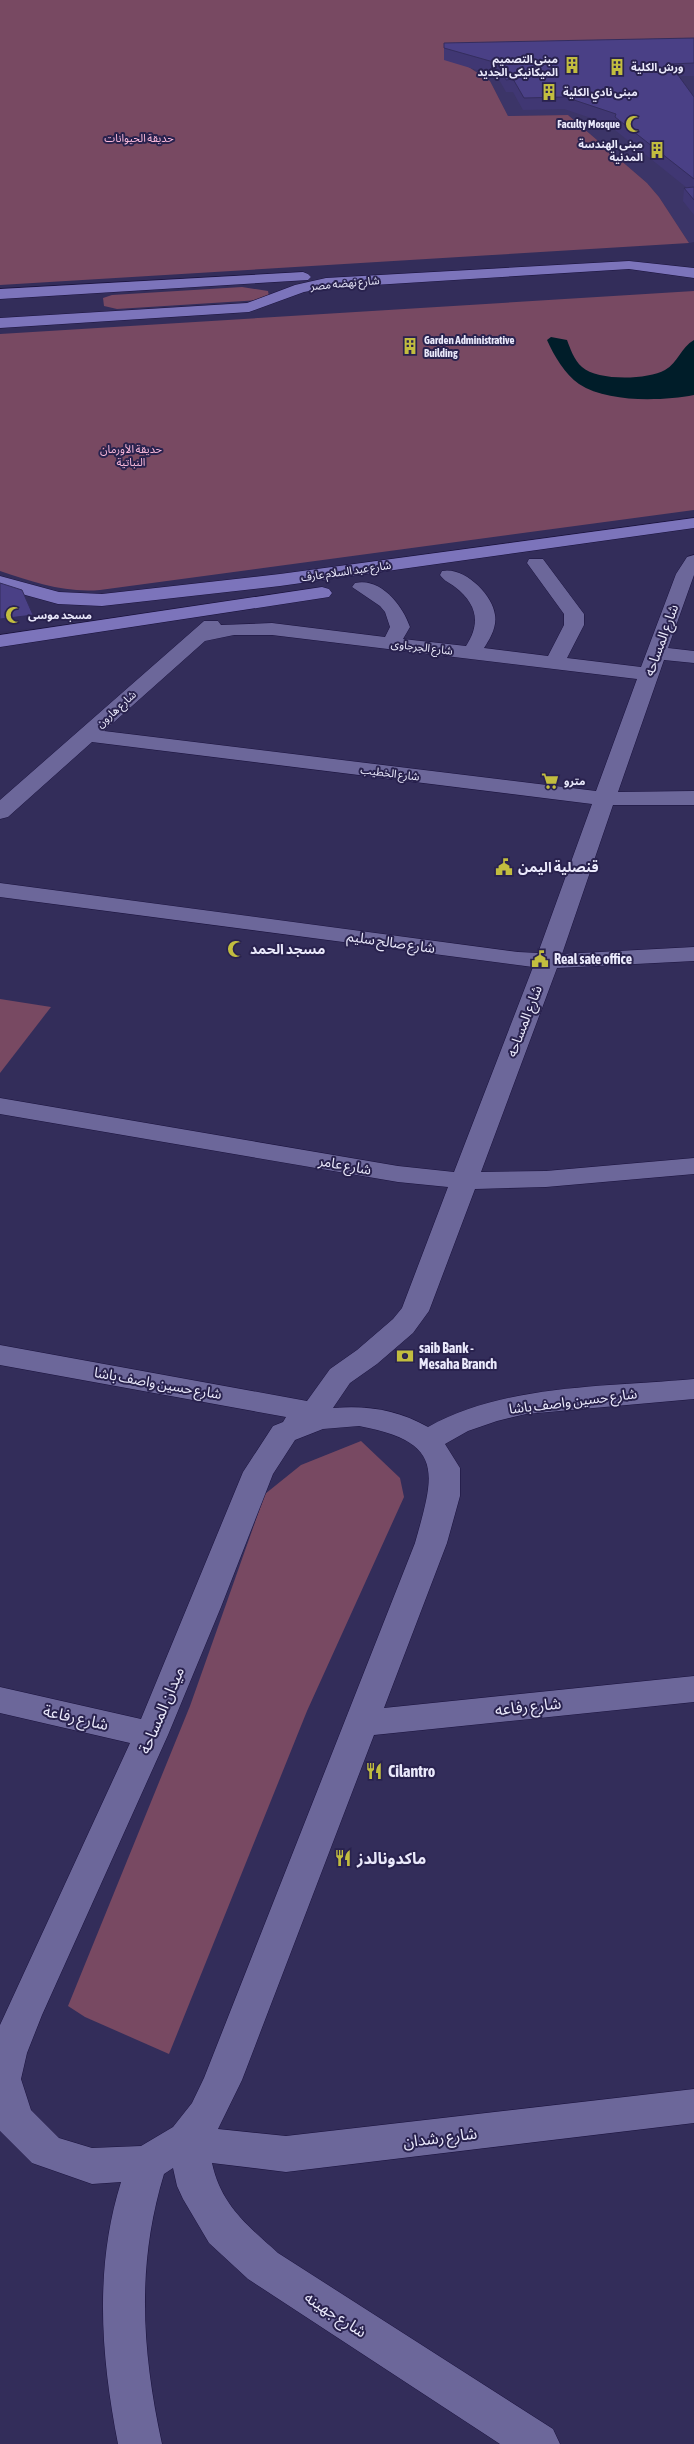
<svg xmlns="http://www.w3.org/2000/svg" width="694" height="2444" viewBox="0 0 694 2444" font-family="'Asap Condensed','Noto Sans Arabic',sans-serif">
  <rect width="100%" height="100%" fill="#332d5a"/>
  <!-- built -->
  <path fill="#3c3568" d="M694,47V242L689,243L659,197L647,183L568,115L508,116L490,81L452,56Z"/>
  <!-- green -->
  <g fill="#784962">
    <path d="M0,0H694V47L452,56L490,81L508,116L568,115L647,183L659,197L689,243L0,285Z"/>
    <path d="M242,287L268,291L269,296L259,300L117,309L104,306L103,298L112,295Z"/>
    <path d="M694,291V510L100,590C64,593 34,582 0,571V334Z"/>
    <path d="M0,999L51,1007L0,1073Z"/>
    <path d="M361,1441L400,1478L404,1497L307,1711L169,2054L85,2017L68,2006L190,1706L265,1494L301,1465Z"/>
  </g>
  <!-- water -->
  <path fill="#001d29" d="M551,337L567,340C570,348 574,360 582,367C597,381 647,380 665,370C678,363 681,347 694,340V395C662,401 608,403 579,384C565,374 554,356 547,340Z"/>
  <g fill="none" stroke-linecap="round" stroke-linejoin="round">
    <!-- minor casing -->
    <g stroke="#1b133e" stroke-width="1">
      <path id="minor" d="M694,555V575L668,648L694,651V663L664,660L618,792L694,791V805H613L562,954L694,947V961L557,968L481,1172L546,1171L694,1158V1174L546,1187L475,1189L429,1311L413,1333L377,1364L350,1383L333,1408C368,1405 398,1410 428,1427C505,1384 607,1387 694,1379V1399L526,1414L497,1421L468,1431L445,1444L460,1468V1496L447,1543L384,1708L694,1676V1702L374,1735L242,2080L218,2129L286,2136L694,2089V2123L286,2172L212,2163C221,2205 247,2225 278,2253L553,2429L560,2444H500L248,2279L209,2243L183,2199L177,2186L173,2168L164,2174C136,2266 142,2351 162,2444H118C101,2357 94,2268 121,2182L92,2184L32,2163L0,2131V2025L130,1743L0,1713V1687L141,1719L243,1472L273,1426L283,1422L286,1417L0,1365V1345L307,1401L330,1369L357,1350L393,1319L402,1308L448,1187L398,1182L0,1114V1098L398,1166L454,1172L533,967L0,897V883L518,952L538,953L592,804L92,742L8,817L0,819V800L204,621H218L221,625L272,623L385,637L390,627L385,612L380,606L352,587L355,583C381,577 403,606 410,627L403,639L466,646C481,623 477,604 455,587C450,583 444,581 440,575L442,571C464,566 493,595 495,615C497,627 490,639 484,648L548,656L564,625V614L527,563L529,559H543L584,614V625L567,658L641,667L676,574L687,557ZM234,635H272L637,679L596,791L104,731L205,641ZM359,1426C445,1442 435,1472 415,1543L204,2078L192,2103L173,2127L141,2146L92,2148L59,2138L31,2110L21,2079L27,2053L42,2015L168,1735L221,1607L273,1474L295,1440L323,1429Z"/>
    </g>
    <!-- primary casing -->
    <g stroke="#1b133e" stroke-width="1">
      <g id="primary">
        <path d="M629,261L694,268V278L629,269L326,288L304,292L249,312L0,328V318L247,303L295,285L326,278Z"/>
        <path d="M303,272L308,274L311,277L308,280L0,299V289Z"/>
        <path d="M694,518V528L280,586L102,606L58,604L0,588V576L59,592L102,594L280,574Z"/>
        <path d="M322,587L329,589L332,593L329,597L0,647V635Z"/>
      </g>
    </g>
    <!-- minor -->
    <use href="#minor" fill="#6c679a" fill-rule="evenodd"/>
    <!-- primary -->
    <use href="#primary" fill="#7c74bb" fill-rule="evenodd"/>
  </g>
  <!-- wall -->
  <path fill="#403773" d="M694,38V76H679L694,97V215L683,201L684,188H687L615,130V126L564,109L523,110L513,92H506L497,76L444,60V48Z"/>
  <!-- shaded-wall -->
  <path fill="#342d5e" d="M33,615L34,628L0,632V619Z"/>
  <!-- building -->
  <g fill="#4a4086" stroke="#342d5e">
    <path d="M694,38V63L670,64L694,97V179L615,117L616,114L565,97L524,98L513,79L506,80L497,63L444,48V43Z"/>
    <path d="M694,187V200L684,188Z"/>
    <path d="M0,583L22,590L33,615L0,619Z"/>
  </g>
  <!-- icons -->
  <defs>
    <g id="building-bare" transform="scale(1.35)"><path d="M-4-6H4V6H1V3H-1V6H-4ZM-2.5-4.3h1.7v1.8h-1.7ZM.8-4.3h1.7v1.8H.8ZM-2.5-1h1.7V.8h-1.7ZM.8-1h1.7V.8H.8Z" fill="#c2bd3f" stroke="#29224e" stroke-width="2.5" paint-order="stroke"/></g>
    <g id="mosque-bare" transform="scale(1.35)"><path d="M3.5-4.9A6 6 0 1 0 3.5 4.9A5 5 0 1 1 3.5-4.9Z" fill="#c2bd3f" stroke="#29224e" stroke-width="2.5" paint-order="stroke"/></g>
    <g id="supermarket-bare" transform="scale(1.35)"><path d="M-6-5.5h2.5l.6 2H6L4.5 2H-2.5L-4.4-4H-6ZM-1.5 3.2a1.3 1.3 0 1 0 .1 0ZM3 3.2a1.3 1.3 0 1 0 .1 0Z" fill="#c2bd3f" stroke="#29224e" stroke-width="2.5" paint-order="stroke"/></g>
    <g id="civic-bare" transform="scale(1.35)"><path d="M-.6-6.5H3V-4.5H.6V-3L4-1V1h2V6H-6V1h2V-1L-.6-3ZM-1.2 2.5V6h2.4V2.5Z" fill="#c2bd3f" stroke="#29224e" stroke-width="2.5" paint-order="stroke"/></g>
    <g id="bank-bare" transform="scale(1.35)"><path d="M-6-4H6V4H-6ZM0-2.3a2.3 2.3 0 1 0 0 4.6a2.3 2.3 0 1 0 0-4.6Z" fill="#c2bd3f" stroke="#29224e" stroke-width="2.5" paint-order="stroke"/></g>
    <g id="restaurant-bare" transform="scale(1.35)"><path d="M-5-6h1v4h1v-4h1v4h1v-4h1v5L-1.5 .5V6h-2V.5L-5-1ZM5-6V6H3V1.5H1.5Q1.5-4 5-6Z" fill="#c2bd3f" stroke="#29224e" stroke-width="2.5" paint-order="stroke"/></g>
  </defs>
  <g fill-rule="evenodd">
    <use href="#building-bare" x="572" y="65"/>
    <use href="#building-bare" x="617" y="67"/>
    <use href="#building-bare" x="549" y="92"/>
    <use href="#mosque-bare" x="634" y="124"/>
    <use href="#building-bare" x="657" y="150"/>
    <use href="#building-bare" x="410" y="346"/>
    <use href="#mosque-bare" x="14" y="615"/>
    <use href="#supermarket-bare" x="550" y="781"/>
    <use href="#civic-bare" x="504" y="867"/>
    <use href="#mosque-bare" x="236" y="949"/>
    <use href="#civic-bare" x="540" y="959"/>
    <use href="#bank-bare" x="405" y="1356"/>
    <use href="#restaurant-bare" x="374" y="1771"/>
    <use href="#restaurant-bare" x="343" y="1858"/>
  </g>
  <g text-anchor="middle" stroke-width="4" stroke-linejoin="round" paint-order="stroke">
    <!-- far-poi labels -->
    <g font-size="11" font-weight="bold" fill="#eae9fb" stroke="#29224e" text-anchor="start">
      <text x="558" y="63" text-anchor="end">مبنى التصميم<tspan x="558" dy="13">الميكانيكى الجديد</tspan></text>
      <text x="631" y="71">ورش الكلية</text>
      <text x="563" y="96">مبنى نادي الكلية</text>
      <text x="620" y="128" text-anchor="end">Faculty Mosque</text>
      <text x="643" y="148" text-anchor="end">مبنى الهندسة<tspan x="643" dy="13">المدنية</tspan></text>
      <text x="424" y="344">Garden Administrative<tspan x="424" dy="13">Building</tspan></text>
      <text x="28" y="619">مسجد موسى</text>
      <text x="564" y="785">مترو</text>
    </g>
    <!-- far-park labels -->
    <g font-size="11" fill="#fbbadb" stroke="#29224e">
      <text x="139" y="142">حديقة الحيوانات</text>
      <text x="131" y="453">حديقة الأورمان<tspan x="131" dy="13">النباتية</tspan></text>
    </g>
    <!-- far-street labels -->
    <g font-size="11" fill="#eae9fb" stroke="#29224e">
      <text transform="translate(345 283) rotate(-5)" y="4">شارع نهضه مصر</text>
      <text transform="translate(346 571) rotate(-8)" y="4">شارع عبد السلام عارف</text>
      <text transform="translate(422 647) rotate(7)" y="4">شارع الجرجاوى</text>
      <text transform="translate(116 709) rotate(-42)" y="4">شارع هارون</text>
      <text transform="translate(390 773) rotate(7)" y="4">شارع الخطيب</text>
    </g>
    <!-- street labels -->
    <g font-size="14" fill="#eae9fb" stroke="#29224e">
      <text transform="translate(661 640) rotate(-70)" y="5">شارع المساحه</text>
      <text transform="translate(391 942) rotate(8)" y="5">شارع صالح سليم</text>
      <text transform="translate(524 1021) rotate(-69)" y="5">شارع المساحه</text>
      <text transform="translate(345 1165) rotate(10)" y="5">شارع عامر</text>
      <text transform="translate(158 1383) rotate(10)" y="5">شارع حسين واصف باشا</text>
      <text transform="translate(573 1401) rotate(-7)" y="5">شارع حسين واصف باشا</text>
    </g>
    <!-- poi labels -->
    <g font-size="14" font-weight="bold" fill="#eae9fb" stroke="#29224e" text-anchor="start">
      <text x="518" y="872">قنصلية اليمن</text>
      <text x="250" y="954">مسجد الحمد</text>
      <text x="554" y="964">Real sate office</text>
      <text x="419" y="1353">saib Bank -<tspan x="419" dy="16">Mesaha Branch</tspan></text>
    </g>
    <!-- near-street labels -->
    <g font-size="16" fill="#eae9fb" stroke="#29224e">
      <text transform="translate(528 1706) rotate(-6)" y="6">شارع رفاعه</text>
      <text transform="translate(161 1710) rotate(-67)" y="6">ميدان المساحة</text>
      <text transform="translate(76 1717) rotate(13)" y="6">شارع رفاعة</text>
      <text transform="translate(440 2137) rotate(-7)" y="6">شارع رشدان</text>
      <text transform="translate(336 2314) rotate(33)" y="6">شارع جهينه</text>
    </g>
    <!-- near-poi labels -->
    <g font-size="16" font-weight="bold" fill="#eae9fb" stroke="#29224e" text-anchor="start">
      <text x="388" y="1777">Cilantro</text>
      <text x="357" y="1864">ماكدونالدز</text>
    </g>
  </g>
</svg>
